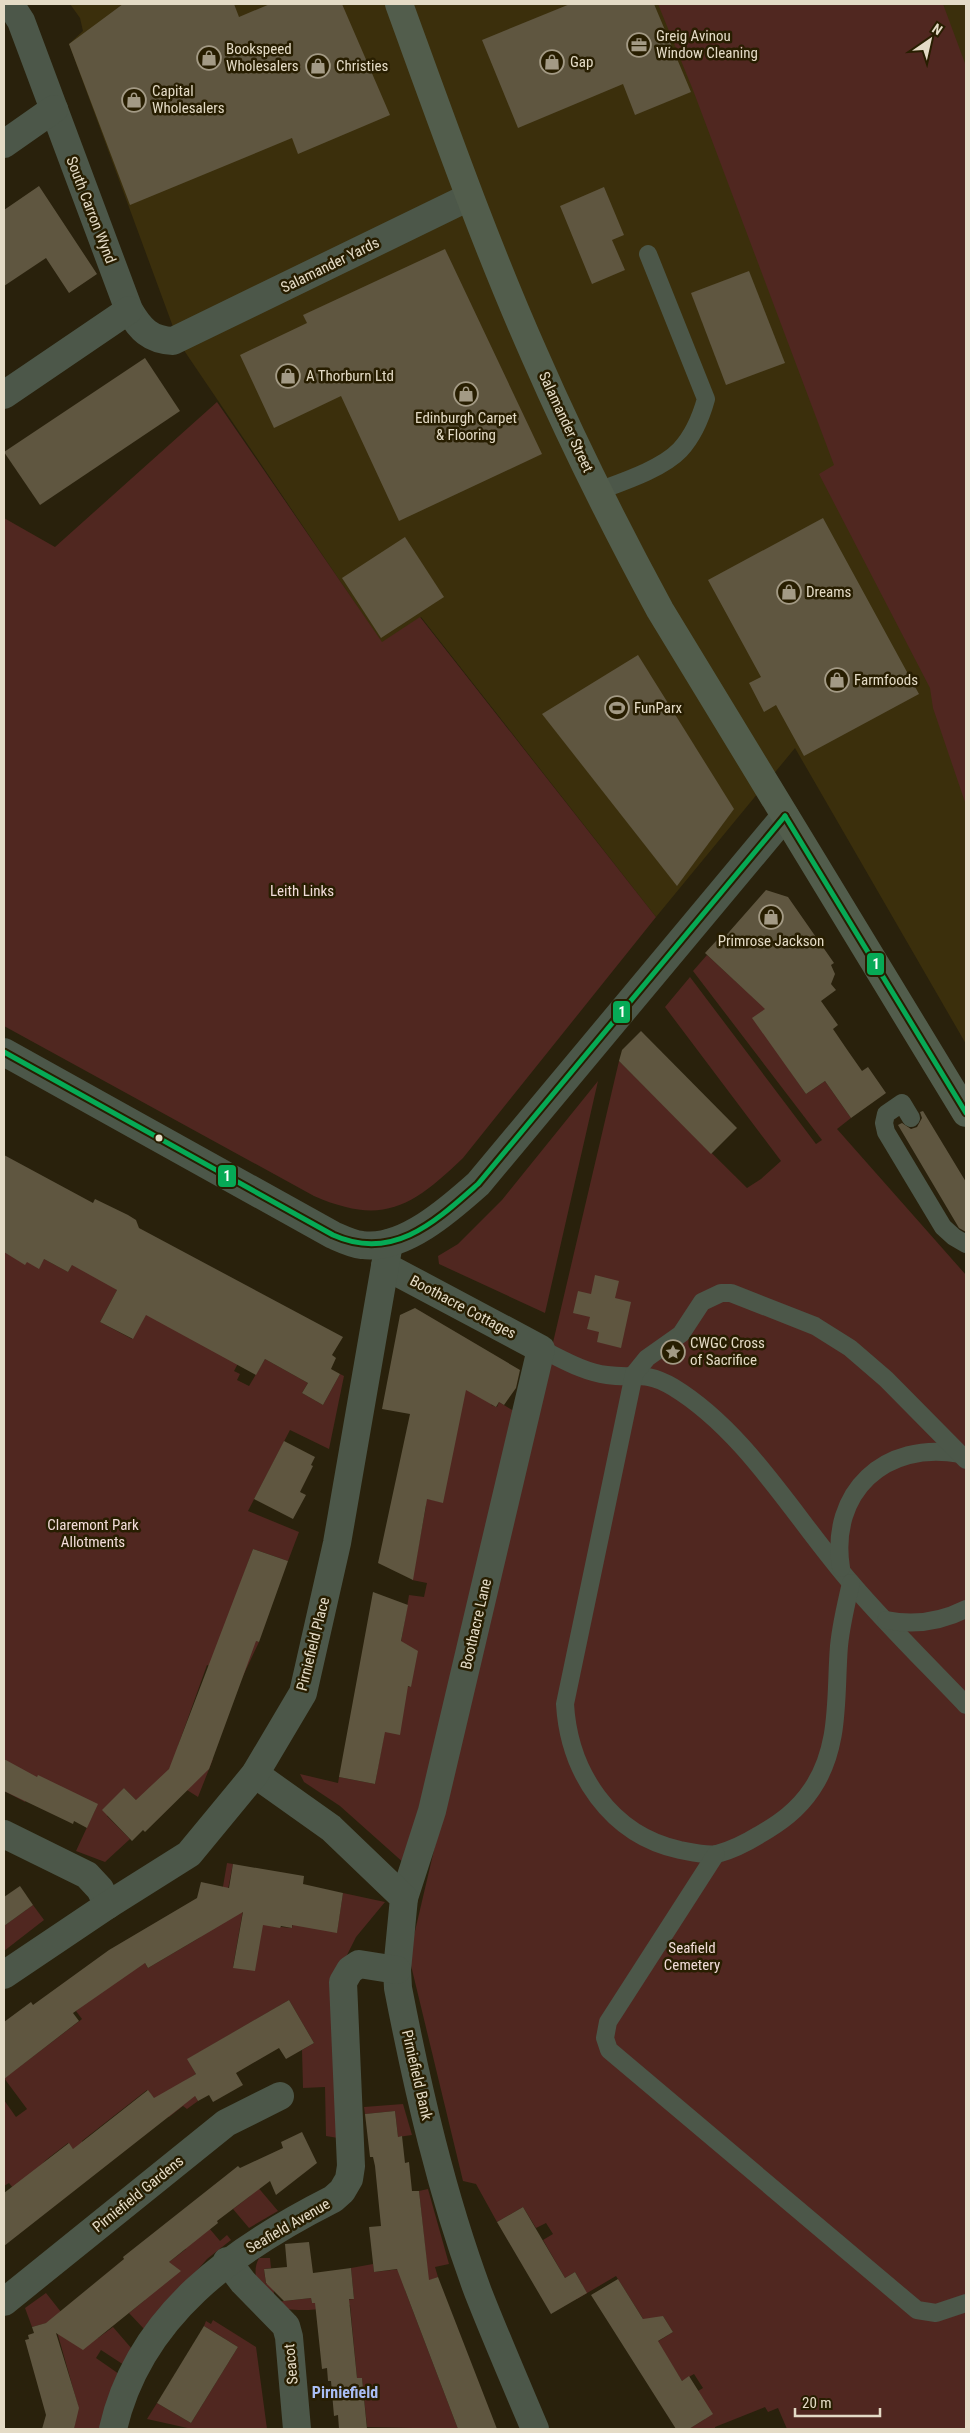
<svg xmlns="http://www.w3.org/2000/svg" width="970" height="2433" viewBox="0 0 970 2433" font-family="'Roboto Condensed',sans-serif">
  <rect width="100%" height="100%" fill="#29210c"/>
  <!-- built -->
  <path fill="#3b2f0c" d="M70,4H966V1044L795,748L656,917L421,617L382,643L179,343L69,44L83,31L80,18Z"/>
  <!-- green -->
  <g fill="#502720">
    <path d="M658,4H943L966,66V805L933,708L930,688L819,474L834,465L693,90Z"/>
    <path d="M217,402L382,642L420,617L656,917L463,1158C412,1207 383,1226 314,1196L4,1026V518L55,547Z"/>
    <path d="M707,955L744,989L762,969L790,1071L806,1094L825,1081L851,1118L837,1129L966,1275V2429H787L778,2408L768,2412L765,2407L715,2427V2429H689L705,2419L698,2391L703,2388L694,2374L682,2381L657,2342L673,2332L663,2316L647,2325L616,2276L577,2299L582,2284L575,2272L565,2278L543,2240L553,2234L546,2223L536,2228L523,2207L497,2222L476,2184L463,2181L408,1953L415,1931L619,1061L747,1188L761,1179L781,1161L665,1007L690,977L816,1144L822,1140L693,971Z"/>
    <path d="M598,1081L545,1313L439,1264L438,1256L458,1244L502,1200Z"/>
    <path d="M4,1220L27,1233V1262L44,1259L68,1272L76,1257L117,1290L100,1322L132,1339L158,1292L242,1356L234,1371L240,1374L237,1380L249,1386L265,1359L308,1383L302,1393L323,1405L340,1374L344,1376L329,1449L290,1430L248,1511L299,1532L288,1561L253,1549L224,1629L259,1642L242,1678L207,1665L178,1746L213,1759L198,1797L187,1790L137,1801L124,1788L118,1805L107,1816L130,1839L105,1862L76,1851L95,1810L38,1776L25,1802L4,1791L6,1760L4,1759Z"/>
    <path d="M424,1373L495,1399L491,1405L497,1407L499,1402L517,1413L405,1864L340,1806L304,1782L300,1774L338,1783L339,1777L375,1784L393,1684L411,1687L400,1648L409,1595L424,1597L427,1583L412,1580L426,1506L394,1492L443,1502Z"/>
    <path d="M227,1863L233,1864L228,1889L246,1893L233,1967L263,1923L271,1926L292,1928L293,1922L337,1932L343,1893L385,1902L356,1937L340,1969L344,2139L326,2136L325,2087L303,2088L302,2050L314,2043L289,2000L188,2059L196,2074L186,2080L198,2101L187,2109L183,2106L169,2117L147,2090L82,2141L85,2164L68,2143L46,2160L16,2192L9,2183L4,2186V2100L16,2117L27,2109L4,2078V2066L10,2074L82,2019L76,2011L141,1957L148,1968L199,1938L218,1916Z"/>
    <path d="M33,1905L44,1920L4,1951V1926Z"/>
    <path d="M403,2104L412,2135L398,2137L395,2111L365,2114L364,2107Z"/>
    <path d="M256,2185L278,2211L249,2228L233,2209L250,2196Z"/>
    <path d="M428,2189L449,2264L435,2267L438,2277L405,2290L458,2429L367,2427L362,2378H357L350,2305C321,2308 270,2322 258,2285C255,2276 254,2267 259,2258H270L271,2268L264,2269L266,2284H273L275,2302L311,2298L312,2303L354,2299L351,2268L373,2264L374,2272L427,2266L419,2191Z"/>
    <path d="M168,2226L209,2228L220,2241L227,2235L231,2240L207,2259L145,2330L129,2313L145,2300L117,2266L169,2262L186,2249Z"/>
    <path d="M46,2293L80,2336L90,2329L98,2338L113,2327L132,2349L124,2365L101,2350L96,2358L119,2374L102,2429H74L78,2406L54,2321L32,2327L25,2308Z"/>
    <path d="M213,2320L256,2347L267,2429H192L147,2419L157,2403L191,2423L238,2347L204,2326L206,2321L211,2324Z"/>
  </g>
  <!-- building -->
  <g fill="#5f5640">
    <path d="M123,4H234L239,17L270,4H342L390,115L298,154L292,138L130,205L69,44Z"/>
    <path d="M570,4H654L691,92L635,115L623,84L518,128L482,40Z"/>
    <path d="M39,186L97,274L69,293L46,258L4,286V210Z"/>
    <path d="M604,187L624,235L612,240L625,270L592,284L560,206Z"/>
    <path d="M445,249L542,454L399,521L341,396L274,428L240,355L307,323L303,315Z"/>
    <path d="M749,271L785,363L726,385L691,293Z"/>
    <path d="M145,358L180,411L40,505L4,452Z"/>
    <path d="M823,518L919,694L804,756L776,705L764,712L749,683L761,677L708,580Z"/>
    <path d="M405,537L444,597L381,638L342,578Z"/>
    <path d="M638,655L734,809L677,886L542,714Z"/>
    <path d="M766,890L788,897L834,963L831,965L835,974L831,984L836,990L821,1001L838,1025L833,1029L848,1051L862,1071L868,1067L886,1093L851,1118L825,1081L806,1094L752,1018L765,1009L705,953L717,940H722Z"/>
    <path d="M641,1031L737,1128L711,1154L619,1061L622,1050Z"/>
    <path d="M923,1111L966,1182V1232L959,1228L898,1125L902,1123L911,1129L917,1127L922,1118L920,1112Z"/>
    <path d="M4,1155L93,1203L95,1199L128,1215L136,1220L139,1228L343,1337L332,1355L336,1358L331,1369L340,1374L323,1405L302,1393L308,1383L265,1359L256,1375L146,1315L133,1339L100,1322L117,1290L72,1265L68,1272L44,1259L39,1269L27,1262L25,1265L4,1252Z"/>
    <path d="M595,1275L619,1281L615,1298L631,1302L621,1348L597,1342L599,1332L587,1329L590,1317L573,1313L578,1291L591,1294Z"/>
    <path d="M415,1308L520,1370L516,1388L504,1405L499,1402L496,1407L466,1390L443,1503L427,1499L413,1580L378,1563L410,1414L382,1409L400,1315Z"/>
    <path d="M284,1441L315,1457L311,1465L313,1466L300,1492L306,1495L293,1519L254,1499Z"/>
    <path d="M253,1549L288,1561L259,1642L256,1641L209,1769L145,1832L143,1830L132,1841L102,1810L124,1788L136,1800L169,1769Z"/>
    <path d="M373,1592L408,1605L401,1641L418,1651L411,1687L408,1686L400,1735L385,1732L375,1784L339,1777Z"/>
    <path d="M4,1759L37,1777L38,1775L98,1804L87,1828L74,1821L73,1824L4,1791Z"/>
    <path d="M233,1864L304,1876L303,1884L343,1893L337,1933L292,1925V1928L281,1926L280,1928L263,1925L255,1971L233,1968L243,1912L148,1968L145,1963L73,2013L79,2021L4,2079V2022L31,2002L33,2005L109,1950L197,1898L201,1882L229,1888Z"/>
    <path d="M20,1886L33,1905L4,1926V1897Z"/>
    <path d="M289,2000L314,2043L286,2059L279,2048L236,2073L243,2085L213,2102L209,2095L198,2101L195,2096L4,2246V2193L69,2143L73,2149L148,2090L154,2098L196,2074L187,2059Z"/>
    <path d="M395,2111L398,2137L402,2136L405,2163L409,2162L412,2191H419L429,2280L438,2277L497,2429H458L397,2269L374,2272L369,2227L381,2226L375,2166L373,2157H370L365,2114Z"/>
    <path d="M302,2132L317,2163L276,2195L270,2181L217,2221L218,2223L169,2262L181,2271L83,2350L56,2333L79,2408L74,2429H42L46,2415L25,2340L29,2339L28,2335L34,2333L32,2327L46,2323L124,2259L123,2257L238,2166L240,2168L283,2148L281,2142Z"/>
    <path d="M523,2207L565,2278L575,2272L587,2293L551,2314L497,2222Z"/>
    <path d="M309,2242L313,2273L351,2268L354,2299H349L357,2378H362L367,2429H339L338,2415L334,2416L331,2381H328L327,2368L322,2369L315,2303H312L311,2298L284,2301L266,2283L264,2269L287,2267L285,2244Z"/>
    <path d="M618,2279L643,2319L663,2316L673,2332L658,2341L682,2381L689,2376L713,2414L689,2429H676L591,2295Z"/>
    <path d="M204,2326L238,2347L191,2423L157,2403Z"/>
  </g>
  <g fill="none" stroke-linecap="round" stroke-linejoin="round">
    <!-- service -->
    <g stroke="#4c5749" stroke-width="18">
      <path d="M598,491C622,482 662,469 680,450C693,436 701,417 706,399L648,254"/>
      <path d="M911,1118L902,1103L886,1114L884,1123L886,1132L943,1227L954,1237L966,1244"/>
      <path d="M541,1349C562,1359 583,1372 607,1375C635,1379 644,1370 673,1387C747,1432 796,1520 852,1584C888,1626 928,1665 966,1705"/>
      <path d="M841,1568C829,1492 885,1440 960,1454"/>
      <path d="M851,1583C846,1604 841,1625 839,1646C835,1695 841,1746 812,1789C798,1810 780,1823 759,1835C746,1843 732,1850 717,1854C706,1856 691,1852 680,1850C610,1835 569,1772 565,1704L634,1374L647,1358L681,1334L702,1302L721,1293H731L815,1326L850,1348L886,1379L966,1460"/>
      <path d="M886,1620C915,1626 940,1622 966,1609"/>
      <path d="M716,1854L608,2022L605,2038L609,2050L917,2310L936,2313L966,2303"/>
    </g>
    <!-- minor -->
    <g stroke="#4c5749" stroke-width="28">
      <path d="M10,4L21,21L129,310C140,329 150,340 173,341L469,197"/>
      <path d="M4,144L54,109"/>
      <path d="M4,395L129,310"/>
      <path d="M385,1266L541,1349L432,1811L404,1898"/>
      <path d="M255,1774L331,1828L404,1898L397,1970L398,1988C418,2091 442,2195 478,2292C496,2338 516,2384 535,2429"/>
      <path d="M4,1834L87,1875L100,1889L108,1905"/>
      <path d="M4,1975L108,1905L189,1854L255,1774L303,1693L337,1543L389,1243"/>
      <path d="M227,2261L243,2282L286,2326L289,2337L297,2429"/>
      <path d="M4,2302L226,2123L280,2096"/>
      <path d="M113,2429C139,2315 234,2249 333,2199L342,2191L349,2179L351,2166L343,1982L350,1970L359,1964L397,1970"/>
    </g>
    <!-- tertiary -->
    <path stroke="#4c5749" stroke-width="28" d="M4,1052L333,1235C342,1239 352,1244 362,1245C403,1251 450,1209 478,1184L785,816"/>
    <!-- primary -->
    <path stroke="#525d4c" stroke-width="28" d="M399,4C442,122 484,241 535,356C573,443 615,527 660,610L966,1113"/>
    <!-- bus-1 casing -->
    <g stroke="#281e01" stroke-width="9">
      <g id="bus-1">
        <path d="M785,816L966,1113"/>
        <path d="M4,1052L333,1235C393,1262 435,1222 478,1184L785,816"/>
      </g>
    </g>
    <!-- bus-1 -->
    <use href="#bus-1" stroke="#06aa56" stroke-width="5"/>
  </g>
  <!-- icons -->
  <defs>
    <g id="office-ring" transform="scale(1.25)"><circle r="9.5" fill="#281e01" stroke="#a39a85" stroke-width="1.5"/><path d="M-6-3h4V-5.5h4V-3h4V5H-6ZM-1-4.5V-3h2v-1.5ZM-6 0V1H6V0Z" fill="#a39a85"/></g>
    <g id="shop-ring" transform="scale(1.25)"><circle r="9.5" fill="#281e01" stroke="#a39a85" stroke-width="1.5"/><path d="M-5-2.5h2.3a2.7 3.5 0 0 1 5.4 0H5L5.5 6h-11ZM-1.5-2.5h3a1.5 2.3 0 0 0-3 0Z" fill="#a39a85"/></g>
    <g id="stadium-ring" transform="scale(1.25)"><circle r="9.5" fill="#281e01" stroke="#a39a85" stroke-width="1.5"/><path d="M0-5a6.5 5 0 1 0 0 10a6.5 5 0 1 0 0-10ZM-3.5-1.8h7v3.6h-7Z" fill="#a39a85"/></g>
    <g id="sight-ring" transform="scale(1.25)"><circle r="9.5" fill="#281e01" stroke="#a39a85" stroke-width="1.5"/><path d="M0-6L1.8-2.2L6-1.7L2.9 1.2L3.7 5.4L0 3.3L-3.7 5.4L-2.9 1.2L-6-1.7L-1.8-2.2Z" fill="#a39a85"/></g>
  </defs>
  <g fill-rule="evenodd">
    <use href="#office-ring" x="639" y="45"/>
    <use href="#shop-ring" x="209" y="58"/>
    <use href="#shop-ring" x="552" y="62"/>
    <use href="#shop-ring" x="318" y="66"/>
    <use href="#shop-ring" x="134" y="100"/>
    <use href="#shop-ring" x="288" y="376"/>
    <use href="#shop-ring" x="466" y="394"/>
    <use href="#shop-ring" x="789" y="592"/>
    <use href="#shop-ring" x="837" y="680"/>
    <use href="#stadium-ring" x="617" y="708"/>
    <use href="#shop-ring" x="771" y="917"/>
    <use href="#sight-ring" x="673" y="1352"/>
  </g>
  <!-- markers -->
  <circle fill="#e4dbc6" stroke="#281e01" stroke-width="2" cx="159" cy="1138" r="4.5"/>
  <g text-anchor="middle" stroke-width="5" stroke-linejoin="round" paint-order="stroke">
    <!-- poi labels -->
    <g font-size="15" fill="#e4dbc6" stroke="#281e01" text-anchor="start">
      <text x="656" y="41">Greig Avinou<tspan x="656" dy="17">Window Cleaning</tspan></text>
      <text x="226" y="54">Bookspeed<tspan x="226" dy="17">Wholesalers</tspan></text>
      <text x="570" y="67">Gap</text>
      <text x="336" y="71">Christies</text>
      <text x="152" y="96">Capital<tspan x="152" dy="17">Wholesalers</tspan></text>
      <text x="306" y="381">A Thorburn Ltd</text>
      <text x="466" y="423" text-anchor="middle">Edinburgh Carpet<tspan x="466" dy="17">&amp; Flooring</tspan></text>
      <text x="806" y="597">Dreams</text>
      <text x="854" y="685">Farmfoods</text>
      <text x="634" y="713">FunParx</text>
      <text x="771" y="946" text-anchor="middle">Primrose Jackson</text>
      <text x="690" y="1348">CWGC Cross<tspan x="690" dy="17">of Sacrifice</tspan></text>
    </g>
    <!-- street labels -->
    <g font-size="15" fill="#e4dbc6" stroke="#281e01">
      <text transform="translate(91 210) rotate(69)" y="5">South Carron Wynd</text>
      <text transform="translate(330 265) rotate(-26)" y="5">Salamander Yards</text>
      <text transform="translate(566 422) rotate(65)" y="5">Salamander Street</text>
      <text transform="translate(463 1307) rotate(28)" y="5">Boothacre Cottages</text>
      <text transform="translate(476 1624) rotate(-77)" y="5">Boothacre Lane</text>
      <text transform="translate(313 1644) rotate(-76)" y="5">Pirniefield Place</text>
      <text transform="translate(417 2075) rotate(77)" y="5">Pirniefield Bank</text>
      <text transform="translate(138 2194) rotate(-39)" y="5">Pirniefield Gardens</text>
      <text transform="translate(288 2226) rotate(-30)" y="5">Seafield Avenue</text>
      <text transform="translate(291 2364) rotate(-95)" y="5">Seacot</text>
    </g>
    <!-- park labels -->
    <g font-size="15" fill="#f2dcd9" stroke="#281e01">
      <text x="302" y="896">Leith Links</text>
      <text x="93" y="1530">Claremont Park<tspan x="93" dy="17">Allotments</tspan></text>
      <text x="692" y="1953">Seafield<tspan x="692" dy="17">Cemetery</tspan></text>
    </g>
    <!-- neighbourhood labels -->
    <g font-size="16" font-weight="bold" fill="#a9bef4" stroke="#281e01">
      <text x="345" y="2398">Pirniefield</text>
    </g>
  </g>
  <g stroke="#281e01" stroke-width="2">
    <rect x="866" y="952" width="19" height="24" rx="5" fill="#06aa56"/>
    <rect x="612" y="1000" width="19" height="24" rx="5" fill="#06aa56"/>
    <rect x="217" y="1164" width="20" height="24" rx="5" fill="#06aa56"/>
  </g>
  <g font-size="14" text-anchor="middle" font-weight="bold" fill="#fff">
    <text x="876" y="969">1</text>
    <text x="622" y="1017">1</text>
    <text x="227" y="1181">1</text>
  </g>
  <!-- border -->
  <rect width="970" height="2433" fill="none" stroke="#e4dbc6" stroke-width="10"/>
  <!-- north arrow -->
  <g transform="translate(930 40) rotate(34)" stroke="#281e01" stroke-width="4" paint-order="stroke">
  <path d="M0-4L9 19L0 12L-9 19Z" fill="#e4dbc6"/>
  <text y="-8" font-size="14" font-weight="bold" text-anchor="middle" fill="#e4dbc6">N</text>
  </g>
  <!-- scale -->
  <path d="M795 2408v8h85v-8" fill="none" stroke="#e4dbc6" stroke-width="2.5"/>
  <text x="802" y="2408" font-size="15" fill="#e4dbc6" stroke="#281e01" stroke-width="4" paint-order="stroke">20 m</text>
</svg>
